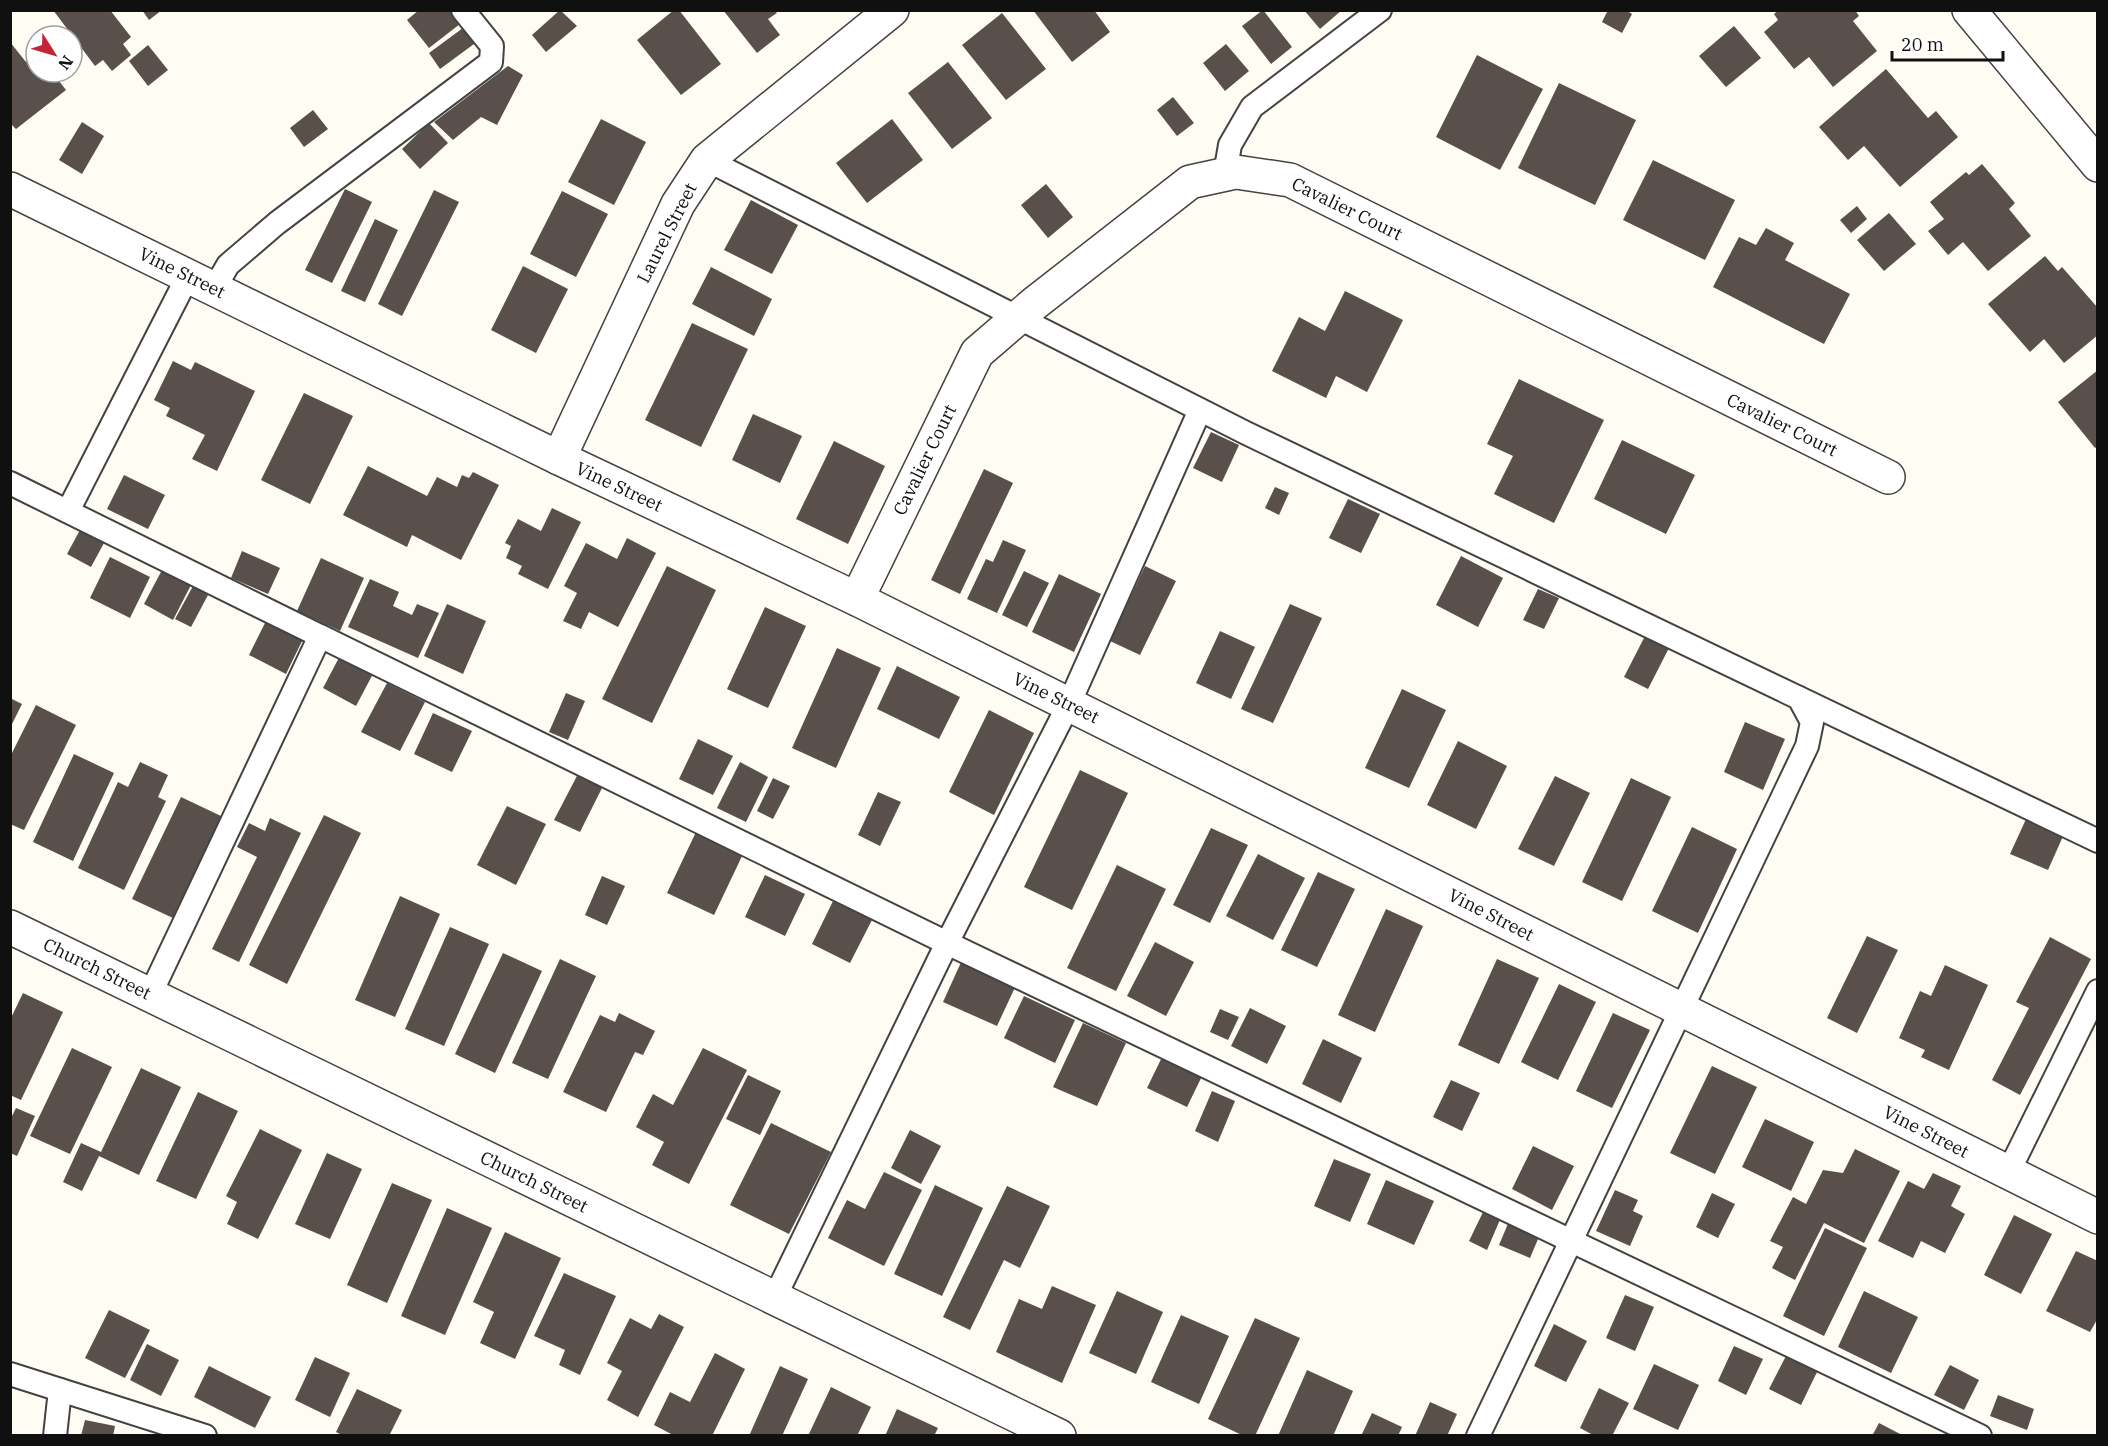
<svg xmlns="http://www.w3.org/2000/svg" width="2108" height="1446" viewBox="0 0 2108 1446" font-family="'IBM Plex Serif',serif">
  <rect width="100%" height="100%" fill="#fffcf3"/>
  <!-- building -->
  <g fill="#59504c">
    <path d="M53,10H110L131,37L123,44L131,55L112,71L103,60L95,66Z"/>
    <path d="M142,10H162L149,20Z"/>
    <path d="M419,10H450L460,24L429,48L407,20Z"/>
    <path d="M560,10L577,26L546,52L532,35Z"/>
    <path d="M674,10H679L721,64L681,95L637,40Z"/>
    <path d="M723,10H774L777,13L768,19L780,35L757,53Z"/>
    <path d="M1033,10H1094L1110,32L1072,62Z"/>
    <path d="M1263,10L1292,47L1271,64L1242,26Z"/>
    <path d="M1304,10H1342L1320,29Z"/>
    <path d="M1608,10H1626L1632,14L1622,33L1602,22Z"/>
    <path d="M1779,10H1855L1859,16L1853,21L1877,51L1833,87L1809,57L1794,69L1764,32L1778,20L1774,14Z"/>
    <path d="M1002,13L1046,69L1006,100L962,45Z"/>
    <path d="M1734,26L1761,58L1726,87L1699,56Z"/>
    <path d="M463,28L474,44L440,69L429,53Z"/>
    <path d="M10,42L26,62L36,54V72H52L66,90L16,129L10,123Z"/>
    <path d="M1226,44L1249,71L1225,91L1203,63Z"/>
    <path d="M148,45L168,70L148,86L129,61Z"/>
    <path d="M1477,55L1543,89L1500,170L1436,137Z"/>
    <path d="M948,62L992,118L952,149L908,93Z"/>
    <path d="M508,66L523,75L497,125L481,117L453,140L434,122Z"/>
    <path d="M1886,69L1928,118L1936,111L1958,137L1900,187L1864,146L1848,160L1819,127Z"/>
    <path d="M1559,83L1636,120L1595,205L1518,168Z"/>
    <path d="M1173,97L1194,123L1177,136L1157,110Z"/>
    <path d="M313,110L328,129L304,147L290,128Z"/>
    <path d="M601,119L646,142L614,205L568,182Z"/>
    <path d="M892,119L923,160L867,203L836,163Z"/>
    <path d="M82,122L104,136L82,174L59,160Z"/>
    <path d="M429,123L448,143L420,169L402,149Z"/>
    <path d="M1653,160L1735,200L1705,260L1623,220Z"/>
    <path d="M1982,164L2015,203L2009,209L2031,236L1988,271L1963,242L1948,255L1928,231L1944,219L1930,202L1966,172L1969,175Z"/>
    <path d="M1046,184L1073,217L1048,238L1021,205Z"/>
    <path d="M345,189L372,202L332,283L305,270Z"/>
    <path d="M434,190L459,202L402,316L378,304Z"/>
    <path d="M562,191L608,214L576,277L530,254Z"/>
    <path d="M751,200L798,225L772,274L724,250Z"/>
    <path d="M1857,206L1867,219L1851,233L1840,220Z"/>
    <path d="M1889,213L1916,244L1884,271L1857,240Z"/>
    <path d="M375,219L398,230L365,302L341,291Z"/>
    <path d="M1766,228L1794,243L1785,260L1850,294L1824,344L1713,287L1739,237L1756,245Z"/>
    <path d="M2045,256L2058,271L2062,267L2098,308V335L2064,363L2044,339L2030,352L1988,304Z"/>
    <path d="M523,266L568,289L536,353L491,330Z"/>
    <path d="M711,267L772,299L754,336L692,304Z"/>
    <path d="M1345,291L1403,320L1367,392L1336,376L1326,398L1272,371L1299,317L1325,331Z"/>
    <path d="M692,323L748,349L701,447L645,420Z"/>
    <path d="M173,361L191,370L195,362L255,391L217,471L192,459L205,435L166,416L170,408L154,400Z"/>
    <path d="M2098,370V446L2095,448L2058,402Z"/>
    <path d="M1519,379L1604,420L1554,523L1494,494L1513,456L1487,444Z"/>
    <path d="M304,393L353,416L310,504L261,480Z"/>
    <path d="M753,414L802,436L780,483L732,460Z"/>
    <path d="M1211,432L1239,445L1222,482L1193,468Z"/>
    <path d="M1622,440L1695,475L1666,534L1594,499Z"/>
    <path d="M834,441L885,466L848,544L796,519Z"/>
    <path d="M368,466L427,496L437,477L457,487L462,475L469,478L473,472L499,485L461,560L412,535L407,547L343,515Z"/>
    <path d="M984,469L1013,483L960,594L931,580Z"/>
    <path d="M124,475L165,495L148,529L107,509Z"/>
    <path d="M1275,487L1289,493L1279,515L1265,508Z"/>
    <path d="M1348,499L1380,514L1361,553L1329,538Z"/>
    <path d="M552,508L581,522L548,589L518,574L522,566L506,558L511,546L505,543L518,519L541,531Z"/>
    <path d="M80,530L104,543L91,567L67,554Z"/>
    <path d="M627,538L656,553L618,627L589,612L581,629L563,621L577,593L564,586L586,543L617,559Z"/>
    <path d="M1003,540L1026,550L997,613L967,599L986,559L993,562Z"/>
    <path d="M242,551L280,568L268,594L231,578Z"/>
    <path d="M1461,556L1503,578L1478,627L1436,605Z"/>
    <path d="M110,557L150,577L130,618L90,598Z"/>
    <path d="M321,558L364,578L340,631L297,611Z"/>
    <path d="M667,566L716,590L652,723L602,699Z"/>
    <path d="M1145,566L1176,581L1140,655L1110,641Z"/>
    <path d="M162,570L191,585L173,620L144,604Z"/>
    <path d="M1024,571L1049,583L1027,627L1002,615Z"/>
    <path d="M1059,574L1101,594L1074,652L1032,632Z"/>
    <path d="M370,579L399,592L393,606L412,615L417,604L439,613L418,658L348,627Z"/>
    <path d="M193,586L208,595L191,627L175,619Z"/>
    <path d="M1538,589L1559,598L1544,629L1523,620Z"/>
    <path d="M447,604L486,621L463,674L424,656Z"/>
    <path d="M1290,604L1322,618L1273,723L1241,709Z"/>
    <path d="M765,607L806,626L768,708L727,689Z"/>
    <path d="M267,619L304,637L286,674L249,655Z"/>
    <path d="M1220,631L1255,647L1231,699L1196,683Z"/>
    <path d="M1645,636L1669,648L1648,689L1624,677Z"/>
    <path d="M837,648L881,668L836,768L792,748Z"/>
    <path d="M342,652L375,670L356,706L323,688Z"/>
    <path d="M897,666L960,697L939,739L877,709Z"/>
    <path d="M387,683L425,702L400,751L361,732Z"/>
    <path d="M1402,689L1446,710L1409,788L1365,768Z"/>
    <path d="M566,693L585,701L568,740L549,732Z"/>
    <path d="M10,698L22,704L10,728Z"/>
    <path d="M36,705L76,725L24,830L10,824V757Z"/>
    <path d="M989,710L1034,733L994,815L949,792Z"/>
    <path d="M433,713L472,731L452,772L414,754Z"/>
    <path d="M1745,722L1785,739L1763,790L1724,772Z"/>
    <path d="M698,739L733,756L713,795L679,779Z"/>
    <path d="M1458,741L1507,766L1476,829L1427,805Z"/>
    <path d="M74,754L114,773L73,861L33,842Z"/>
    <path d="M140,762L168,775L158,797L166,801L124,890L78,868L118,782L128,787Z"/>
    <path d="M740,762L768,777L746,822L717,808Z"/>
    <path d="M1080,770L1128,793L1072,910L1024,887Z"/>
    <path d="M578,774L603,786L580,832L554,820Z"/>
    <path d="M1555,776L1590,793L1554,866L1518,849Z"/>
    <path d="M773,778L790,786L773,819L757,811Z"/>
    <path d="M1631,778L1671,797L1622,901L1582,882Z"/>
    <path d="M878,792L901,802L880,846L858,835Z"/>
    <path d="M181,797L221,816L173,918L132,899Z"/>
    <path d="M507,806L546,824L516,885L477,865Z"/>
    <path d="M324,815L361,833L287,984L249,965Z"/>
    <path d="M2027,817L2064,834L2048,870L2010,854Z"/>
    <path d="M270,818L301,833L239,962L212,949L257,857L237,847L249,823L265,831Z"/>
    <path d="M1692,827L1737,849L1698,933L1652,911Z"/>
    <path d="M1211,828L1248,845L1210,923L1173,905Z"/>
    <path d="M696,832L743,854L714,915L667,893Z"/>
    <path d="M1258,854L1305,878L1273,940L1226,916Z"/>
    <path d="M1117,865L1166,889L1116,991L1067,968Z"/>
    <path d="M1318,872L1355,889L1317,967L1281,950Z"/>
    <path d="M765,875L805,894L785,936L745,917Z"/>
    <path d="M602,876L625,886L607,925L585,915Z"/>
    <path d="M836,895L875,914L850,963L812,944Z"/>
    <path d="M400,896L440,914L395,1017L355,1000Z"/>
    <path d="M1386,909L1423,926L1375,1032L1338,1015Z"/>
    <path d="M450,927L489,944L444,1046L405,1029Z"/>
    <path d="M1867,936L1898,950L1857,1033L1827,1018Z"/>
    <path d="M2050,937L2091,959L2020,1095L1992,1080L2029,1008L2016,1002Z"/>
    <path d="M1155,942L1194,962L1166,1016L1127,996Z"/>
    <path d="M503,953L542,971L495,1073L455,1054Z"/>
    <path d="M963,958L1017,983L997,1026L943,1002Z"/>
    <path d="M560,959L596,976L548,1079L512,1063Z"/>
    <path d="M1497,959L1539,978L1499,1064L1458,1045Z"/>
    <path d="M1945,965L1988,985L1949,1070L1921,1057L1925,1050L1899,1038L1920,991L1931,996Z"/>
    <path d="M1559,984L1596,1002L1558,1080L1521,1062Z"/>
    <path d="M23,993L63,1012L21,1100L10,1095V1020Z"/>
    <path d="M1024,996L1075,1020L1055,1063L1004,1038Z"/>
    <path d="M1250,1008L1286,1026L1267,1064L1231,1046Z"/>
    <path d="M1220,1009L1239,1017L1228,1040L1210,1032Z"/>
    <path d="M619,1013L655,1031L643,1055L635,1052L606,1112L563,1092L600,1015L615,1022Z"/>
    <path d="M1613,1013L1650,1030L1612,1108L1576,1091Z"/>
    <path d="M1083,1023L1126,1043L1097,1106L1053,1087Z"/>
    <path d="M1323,1039L1362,1058L1341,1103L1302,1084Z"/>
    <path d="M72,1048L112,1067L70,1154L30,1136Z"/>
    <path d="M703,1048L747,1070L689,1184L652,1165L664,1142L636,1127L653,1094L673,1105Z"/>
    <path d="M1164,1053L1204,1072L1187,1107L1147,1088Z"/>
    <path d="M1712,1066L1757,1087L1715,1174L1670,1153Z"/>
    <path d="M141,1068L181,1087L139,1175L99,1156L82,1191L63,1182L81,1143L101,1152Z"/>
    <path d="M748,1075L781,1091L760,1135L726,1119Z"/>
    <path d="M1451,1080L1480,1093L1462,1131L1433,1117Z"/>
    <path d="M1212,1091L1235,1101L1218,1142L1195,1131Z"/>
    <path d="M198,1092L238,1111L196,1199L156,1181Z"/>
    <path d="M16,1108L35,1116L17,1156L10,1153V1120Z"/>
    <path d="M1765,1119L1814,1142L1791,1191L1742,1167Z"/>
    <path d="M771,1123L831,1152L789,1234L730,1205Z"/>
    <path d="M260,1129L302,1150L258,1239L227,1224L237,1202L226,1196Z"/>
    <path d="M910,1130L941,1146L921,1184L891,1168Z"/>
    <path d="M1533,1146L1574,1166L1552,1210L1512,1189Z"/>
    <path d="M1855,1149L1900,1171L1864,1243L1824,1223L1795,1280L1772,1268L1783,1247L1770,1241L1793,1197L1806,1204L1823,1170L1843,1173Z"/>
    <path d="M327,1153L362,1169L330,1239L295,1224Z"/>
    <path d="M1334,1159L1371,1174L1350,1222L1314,1206Z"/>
    <path d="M884,1172L922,1190L884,1266L828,1238L847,1200L865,1209Z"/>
    <path d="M1933,1173L1961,1186L1951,1206L1965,1214L1945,1253L1921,1241L1913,1258L1878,1241L1908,1181L1924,1189Z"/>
    <path d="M1386,1180L1434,1201L1414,1245L1367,1224Z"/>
    <path d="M392,1183L432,1200L387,1303L347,1285Z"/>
    <path d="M935,1185L983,1208L942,1296L894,1274Z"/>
    <path d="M1007,1186L1050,1206L1020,1268L1004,1260L970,1330L943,1317Z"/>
    <path d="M1615,1190L1638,1200L1633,1211L1643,1216L1630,1246L1596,1231Z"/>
    <path d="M1712,1193L1735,1204L1718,1238L1696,1227Z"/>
    <path d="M447,1208L492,1228L445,1335L401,1316Z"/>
    <path d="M1485,1208L1502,1215L1487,1250L1469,1241Z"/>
    <path d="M2014,1215L2052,1234L2021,1294L1984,1275Z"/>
    <path d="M1510,1219L1541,1232L1530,1258L1499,1245Z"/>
    <path d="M1825,1228L1867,1248L1824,1336L1783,1316Z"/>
    <path d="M505,1232L561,1258L515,1359L480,1343L494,1312L473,1302Z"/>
    <path d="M2076,1251L2098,1261V1318L2090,1332L2046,1311Z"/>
    <path d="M564,1273L616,1296L580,1375L559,1365L565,1350L534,1336Z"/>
    <path d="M1052,1286L1096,1305L1062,1383L996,1352L1019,1299L1042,1309Z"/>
    <path d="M1117,1291L1163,1312L1136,1374L1089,1353Z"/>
    <path d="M1864,1291L1918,1317L1891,1373L1838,1347Z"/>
    <path d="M1625,1295L1654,1307L1635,1351L1606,1338Z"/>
    <path d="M109,1310L150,1330L125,1378L85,1358Z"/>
    <path d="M659,1314L684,1327L638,1417L607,1400L622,1371L607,1363L630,1318L651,1329Z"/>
    <path d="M1181,1315L1229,1336L1199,1404L1151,1382Z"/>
    <path d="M1255,1318L1300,1338L1255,1436H1244L1208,1419Z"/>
    <path d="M1554,1324L1587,1341L1566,1382L1534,1366Z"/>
    <path d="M147,1344L179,1360L161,1396L130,1380Z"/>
    <path d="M1734,1346L1763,1359L1746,1395L1718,1381Z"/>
    <path d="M715,1353L745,1369L712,1436H675L654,1425L670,1392L690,1402Z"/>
    <path d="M1787,1354L1818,1370L1801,1405L1769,1389Z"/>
    <path d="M315,1357L350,1373L330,1417L295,1400Z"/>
    <path d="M1654,1364L1699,1385L1678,1430L1633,1409Z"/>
    <path d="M1950,1365L1979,1380L1964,1410L1934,1395Z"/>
    <path d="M209,1366L271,1397L255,1428L194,1397Z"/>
    <path d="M780,1366L808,1379L782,1436H749Z"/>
    <path d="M1307,1370L1353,1391L1333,1436H1278Z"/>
    <path d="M831,1387L871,1407L857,1436H808Z"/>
    <path d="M1599,1388L1629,1403L1612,1436H1595L1580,1428Z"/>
    <path d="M357,1389L402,1410L389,1436H344L336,1432Z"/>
    <path d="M1998,1395L2034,1409L2027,1430L1990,1416Z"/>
    <path d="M1430,1402L1457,1414L1447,1436H1415Z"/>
    <path d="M897,1409L938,1428L934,1436H885Z"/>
    <path d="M1372,1413L1402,1427L1398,1436H1361Z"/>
    <path d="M85,1420L115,1426L113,1436H81Z"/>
    <path d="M1879,1423L1904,1436H1872Z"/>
  </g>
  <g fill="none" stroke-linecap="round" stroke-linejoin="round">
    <!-- lane casing -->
    <g stroke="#434343" stroke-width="26">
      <g id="lane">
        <path d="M707,160L1246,433L1799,698L1812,722L1807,746L1478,1436"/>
        <path d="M1225,174L1230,145L1252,107L1380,10"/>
        <path d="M214,289L228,265L277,223L491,62L492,46L463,10"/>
        <path d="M10,483L320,636L150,995"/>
        <path d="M68,511L188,276"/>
        <path d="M320,636L947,943L1980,1436"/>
        <path d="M1799,698L2098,841"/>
        <path d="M2008,1173L2098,991"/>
        <path d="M774,1299L947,943L1069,704L1200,410"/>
        <path d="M10,1374L205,1436"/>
        <path d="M55,1436L60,1390"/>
      </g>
    </g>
    <!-- street casing -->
    <g stroke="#434343" stroke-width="36">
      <g id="street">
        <path d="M1969,10L2098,165"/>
        <path d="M10,189L559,458L857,599L2098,1217"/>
        <path d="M559,458L678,204L707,160L892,10"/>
        <path d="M857,599L977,353L1035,303L1190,182L1236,172L1290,180L1888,477"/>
        <path d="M10,927L1059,1436"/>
      </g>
    </g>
    <!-- lane -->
    <use href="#lane" stroke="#fff" stroke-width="22"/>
    <!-- street -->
    <use href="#street" stroke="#fff" stroke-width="33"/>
  </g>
  <g text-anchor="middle" stroke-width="6" stroke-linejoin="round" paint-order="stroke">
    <!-- street labels -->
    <g font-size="18" fill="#101010" stroke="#fff">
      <text transform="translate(1347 209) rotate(26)" y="6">Cavalier Court</text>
      <text transform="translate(667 233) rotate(-63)" y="6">Laurel Street</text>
      <text transform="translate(182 273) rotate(26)" y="6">Vine Street</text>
      <text transform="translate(1782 425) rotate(26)" y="6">Cavalier Court</text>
      <text transform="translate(925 460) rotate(-64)" y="6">Cavalier Court</text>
      <text transform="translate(619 487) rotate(25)" y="6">Vine Street</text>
      <text transform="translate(1056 698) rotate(26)" y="6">Vine Street</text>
      <text transform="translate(1491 915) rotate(27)" y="6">Vine Street</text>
      <text transform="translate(97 969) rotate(26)" y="6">Church Street</text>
      <text transform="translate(1926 1132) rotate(27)" y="6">Vine Street</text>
      <text transform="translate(534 1182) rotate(26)" y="6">Church Street</text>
    </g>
  </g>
  <!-- border -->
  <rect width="2108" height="1446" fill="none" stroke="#101010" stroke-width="24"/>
  <!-- north arrow -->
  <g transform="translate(54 54) rotate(127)"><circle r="28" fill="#ffffff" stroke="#9f9f9f" stroke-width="1.5"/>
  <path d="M0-4.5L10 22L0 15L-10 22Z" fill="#c32538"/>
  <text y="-9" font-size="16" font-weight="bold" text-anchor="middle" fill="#101010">N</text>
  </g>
  <!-- scale -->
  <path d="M1892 51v9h111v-9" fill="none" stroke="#101010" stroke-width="3"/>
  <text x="1901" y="51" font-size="18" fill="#101010" stroke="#ffffff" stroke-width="4.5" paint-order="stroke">20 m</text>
</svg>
